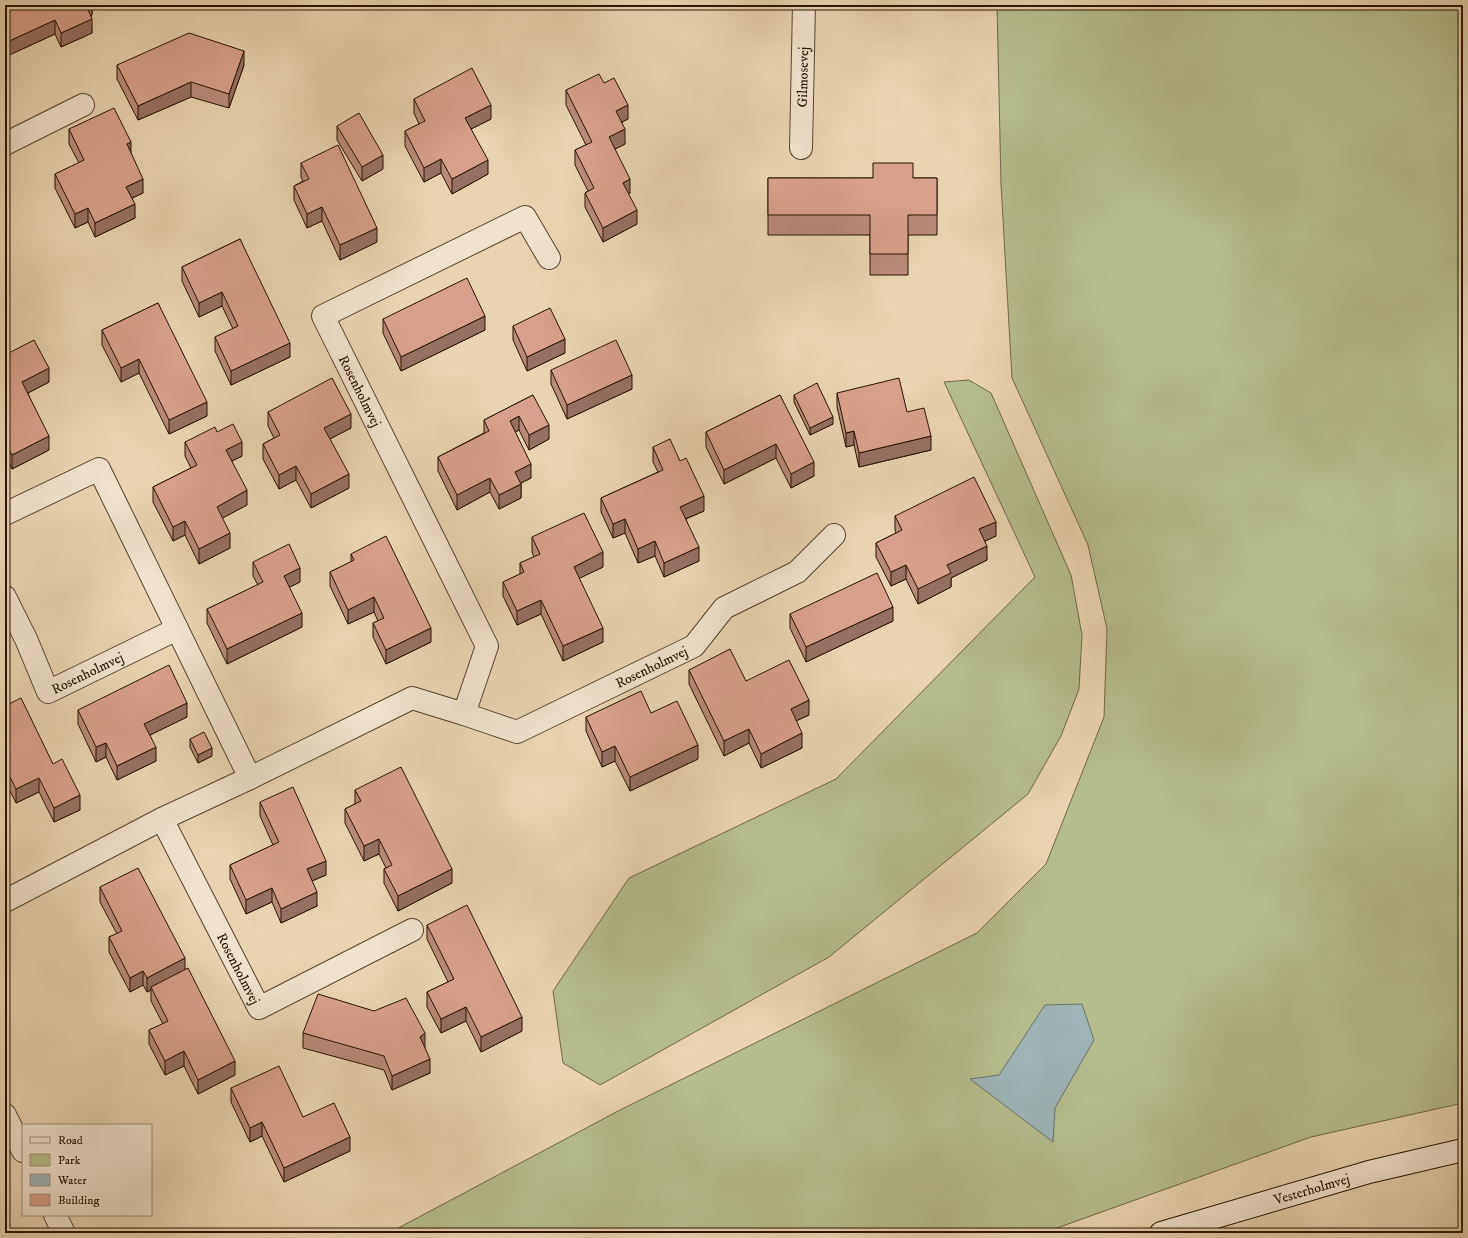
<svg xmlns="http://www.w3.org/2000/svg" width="1468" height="1238" viewBox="0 0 1468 1238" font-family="'IM FELL DW Pica',serif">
  <rect width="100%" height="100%" fill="#ead3b0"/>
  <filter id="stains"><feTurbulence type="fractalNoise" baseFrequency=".005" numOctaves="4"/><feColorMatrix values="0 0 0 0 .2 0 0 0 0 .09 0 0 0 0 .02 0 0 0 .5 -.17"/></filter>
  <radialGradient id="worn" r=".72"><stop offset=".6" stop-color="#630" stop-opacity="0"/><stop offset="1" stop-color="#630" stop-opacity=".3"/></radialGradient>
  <!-- green -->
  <g fill="#b5bd8d" stroke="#6e6847">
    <path d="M997,5H1463V1103L1311,1137L1043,1233H389L620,1110L977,933L1046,864L1104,717L1107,629L1088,545L1012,378L1001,184Z"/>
    <path d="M969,380L991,393L1071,575L1082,635L1079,689L1061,736L1028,794L829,957L600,1085L563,1063L553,991L629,878L836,779L1035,577L944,382Z"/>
  </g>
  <!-- water -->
  <path fill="#9eb4b7" stroke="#6f746e" d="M1082,1004L1094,1040L1055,1108L1053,1142L970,1079L999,1075L1045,1005Z"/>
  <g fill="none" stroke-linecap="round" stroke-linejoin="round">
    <!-- street casing -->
    <g stroke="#58432d" stroke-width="24">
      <g id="street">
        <path d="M5,144L83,105"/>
        <path id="s1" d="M801,148L804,5"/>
        <path id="s2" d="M549,258L525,217L323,316L487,646L464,714L517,732L694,646L724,608L797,572L834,535"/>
        <path d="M5,514L99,469L250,778"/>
        <path id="s3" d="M5,597L26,639L48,692L177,629"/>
        <path id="s4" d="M162,819L259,1008L412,930"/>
        <path d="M5,901L162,819L250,778L412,698L464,714"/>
        <path d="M5,1115L23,1151"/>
        <path d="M55,1215L64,1233"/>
      </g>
    </g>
    <!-- secondary casing -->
    <g stroke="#281301" stroke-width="24">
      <g id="secondary">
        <path id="s5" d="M1161,1233L1369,1172L1463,1150"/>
      </g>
    </g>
    <!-- street -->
    <use href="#street" stroke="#f1e2cc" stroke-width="22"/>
    <!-- secondary -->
    <use href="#secondary" stroke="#f1e2cc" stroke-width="22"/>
  </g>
  <!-- wall -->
  <g fill="#b98a77" stroke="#281301">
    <path d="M5,5H92V15L91,16L92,33L61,47L55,34L5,57Z"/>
    <rect x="485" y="5" width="29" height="1"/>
    <path d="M117,65H244L229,108L191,97L138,120L117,79Z"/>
    <path d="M604,83L628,119L622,122L625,144L615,149L630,193L628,194L637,224L603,242L585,207V193L588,191L575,165V150L586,145L566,105V90Z"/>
    <path d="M414,99L491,119L471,129L488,174L452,194L441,173L424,182L405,146V131L419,124L414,113Z"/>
    <path d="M337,126L383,169L362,181L337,140Z"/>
    <path d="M69,129L131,153L143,193L132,198L135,218L95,237L88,222L75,228L55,188V174L79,163L69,144Z"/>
    <path d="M301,163L377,242L340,260L322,221L307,228L294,200V186L303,181L301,177Z"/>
    <path d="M768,178H937V235H908V275H870V235H768Z"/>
    <path d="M240,239L290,357L231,385L215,351V337L233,329L222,306L199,317L182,281V267Z"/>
    <path d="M158,303L207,416L169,434L139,373L121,382L102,345V330Z"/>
    <path d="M383,319L485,330L401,371L383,333Z"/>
    <path d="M513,326L565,353L527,371L513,340Z"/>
    <path d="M5,355L49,382L28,393L49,450L12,469L5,455Z"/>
    <path d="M551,370L632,389L567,419L551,384Z"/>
    <path d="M837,393L907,412L931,450L859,467L854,445L846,447L837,407Z"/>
    <path d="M533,395L549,439L529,450L519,430L515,432L531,478L521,483V498L499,509L490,492L457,510L438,471V457L484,433V420Z"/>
    <path d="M780,395L814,476L791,488L776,458L724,484L706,447V432Z"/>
    <path d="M794,395L833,424L810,435L794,402Z"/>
    <path d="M268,412L351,428L330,439L349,488L311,508L296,480L279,489L263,459V444L274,438L268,426Z"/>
    <path d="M217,432L242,456L232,461L247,505L222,518L230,548L199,564L185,535L173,541L153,502V487L191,468L185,456V442Z"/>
    <path d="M653,447L704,511L686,519L699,561L664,577L655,556L638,563L625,533L613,538L601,512V498L658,472L653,462Z"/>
    <path d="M895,516L996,536L985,541L987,560L951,578V587L918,604L906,579L891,586L876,557V543L896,533L895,530Z"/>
    <path d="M532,537L603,567L579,578L603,642L563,661L541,614L517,625L503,596V582L520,574V563L534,557L532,552Z"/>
    <path d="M351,554L431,642L386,664L373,637V623L378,621L374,612L348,624L330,586V572L351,562Z"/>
    <path d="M253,562L300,582L289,587L302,627L227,664L207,623V609L258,585L253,576Z"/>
    <path d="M790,614L893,621L806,662L790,628Z"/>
    <path d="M689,670L746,681L809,715L796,721L802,748L761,768L749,743L724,756L689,684Z"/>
    <path d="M5,706L80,810L54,822L39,792L16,803L6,783Z"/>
    <path d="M78,710L187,717L150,735L156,761L117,780L106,757L96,762L78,724Z"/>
    <path d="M651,713L698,759L630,791L615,761L602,767L586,731V717Z"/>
    <path d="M190,739L212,756L198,763L190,747Z"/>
    <path d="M355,790L452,883L398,911L384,883V869L386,868L379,854L364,861L345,823V809L355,804Z"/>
    <path d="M260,802L326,875L312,881L317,906L281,923L272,902L246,914L230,879V865L273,845L260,816Z"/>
    <path d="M100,887L185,970L235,1075L198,1094L184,1066L165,1075L149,1044V1030L163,1024L151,1001V990L147,992L143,985L130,992L109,952V937L117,934L100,902Z"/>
    <path d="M427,925L522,1031L481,1052L466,1021L441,1033L427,1007V992L448,982L427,939Z"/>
    <path d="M303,1033L425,1047L430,1073L392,1090L384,1070L303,1048Z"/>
    <path d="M231,1088L303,1117L350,1151L284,1182L262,1136L250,1142L231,1102Z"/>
  </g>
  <!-- shaded-wall -->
  <g fill="#967061" stroke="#281301">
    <path d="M85,5H92V15L85,18Z"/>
    <path d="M92,19V33L61,47V33Z"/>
    <path d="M55,20V34L5,57V43Z"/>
    <path d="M244,51V65L229,108V94Z"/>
    <path d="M191,82V97L138,120V106Z"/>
    <path d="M491,105V119L465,132V118Z"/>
    <path d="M628,105V119L616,125V111Z"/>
    <path d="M625,129V144L609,152V137Z"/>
    <path d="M131,142V157L127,144Z"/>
    <path d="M383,155V169L362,181V167Z"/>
    <path d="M441,159V173L424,182V168Z"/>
    <path d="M488,160V174L452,194V179Z"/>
    <path d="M143,179V193L126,201V187Z"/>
    <path d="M630,179V193L623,197V183Z"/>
    <path d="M135,204V218L95,237V223Z"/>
    <path d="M322,207V221L307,228V214Z"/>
    <path d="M88,208V222L75,228V214Z"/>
    <path d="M637,210V224L603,242V228Z"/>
    <path d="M377,228V242L340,260V245Z"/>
    <path d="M222,292V306L199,317V303Z"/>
    <path d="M485,316V330L401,371V357Z"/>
    <path d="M565,339V353L527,371V357Z"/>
    <path d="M290,343V357L231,385V371Z"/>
    <path d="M139,359V373L121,382V368Z"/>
    <path d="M49,368V382L22,396V382Z"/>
    <path d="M632,375V389L567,419V405Z"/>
    <path d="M207,402V416L169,434V420Z"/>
    <path d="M351,414V428L324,442V428Z"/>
    <path d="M519,416V430L510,435V421Z"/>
    <path d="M833,417V424L810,435V428Z"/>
    <path d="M549,425V439L529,450V435Z"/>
    <path d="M854,431V445L846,447V433Z"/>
    <path d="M49,436V450L12,469V455Z"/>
    <path d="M931,436V450L859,467V453Z"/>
    <path d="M242,442V456L226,464V450Z"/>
    <path d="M776,444V458L724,484V470Z"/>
    <path d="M814,462V476L791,488V474Z"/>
    <path d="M531,464V478L515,486V472Z"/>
    <path d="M296,466V480L279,489V475Z"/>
    <path d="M349,474V488L311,508V494Z"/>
    <path d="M490,478V492L457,510V495Z"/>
    <path d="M521,484V498L499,509V495Z"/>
    <path d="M247,490V505L217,521V507Z"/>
    <path d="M704,496V511L680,521V507Z"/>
    <path d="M625,519V533L613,538V524Z"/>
    <path d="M185,521V535L173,541V527Z"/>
    <path d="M996,522V536L979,544V529Z"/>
    <path d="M230,533V548L199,564V549Z"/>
    <path d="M655,541V556L638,563V549Z"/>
    <path d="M987,546V560L951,578V587L918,604V589L947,565Z"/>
    <path d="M699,547V561L664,577V563Z"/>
    <path d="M603,552V567L574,581V567Z"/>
    <path d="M906,565V579L891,586V572Z"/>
    <path d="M300,568V582L284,590V576Z"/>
    <path d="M374,597V612L348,624V610Z"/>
    <path d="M541,600V614L517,625V611Z"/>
    <path d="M893,607V621L806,662V647Z"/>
    <path d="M302,613V627L227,664V649Z"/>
    <path d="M431,628V642L386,664V650Z"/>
    <path d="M603,628V642L563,661V646Z"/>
    <path d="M809,700V715L791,723V709Z"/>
    <path d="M187,703V717L144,738V724Z"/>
    <path d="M749,729V743L724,756V741Z"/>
    <path d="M802,733V748L761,768V754Z"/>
    <path d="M106,743V757L96,762V747Z"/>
    <path d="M698,745V759L630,791V777Z"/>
    <path d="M615,746V761L602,767V752Z"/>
    <path d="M156,747V761L117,780V766Z"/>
    <path d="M212,748V756L198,763V755Z"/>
    <path d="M5,769H6V783L5,784Z"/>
    <path d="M39,778V792L16,803V789Z"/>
    <path d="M80,795V810L54,822V808Z"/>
    <path d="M379,839V854L364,861V846Z"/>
    <path d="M326,861V875L307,883V869Z"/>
    <path d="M452,869V883L398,911V896Z"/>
    <path d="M272,888V902L246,914V900Z"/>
    <path d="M317,892V906L281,923V909Z"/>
    <path d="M185,958V972L151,987V990L147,992V978Z"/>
    <path d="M143,971V985L130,992V978Z"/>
    <path d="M466,1007V1021L441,1033V1019Z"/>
    <path d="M522,1017V1031L481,1052V1037Z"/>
    <path d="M425,1033V1047L420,1051V1037Z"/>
    <path d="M184,1051V1066L165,1075V1061Z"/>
    <path d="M430,1059V1073L392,1090V1076Z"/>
    <path d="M235,1061V1075L198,1094V1080Z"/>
    <path d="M262,1122V1136L250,1142V1128Z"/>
    <path d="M350,1137V1151L284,1182V1168Z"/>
  </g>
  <!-- building -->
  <g fill="#d7a08a" stroke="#281301">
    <path d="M5,5H86L92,19L61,33L55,20L5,43Z"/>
    <path d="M189,33L244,51L229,94L191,82L138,106L117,65Z"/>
    <path d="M472,68L491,105L465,118L488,160L452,179L441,159L424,168L405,131L425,121L414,99Z"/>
    <path d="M599,74L604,83L614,78L628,105L616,111L625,129L609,137L630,179L623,183L637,210L603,228L585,193L594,188L575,150L592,142L566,90Z"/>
    <path d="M114,108L131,142L127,144L143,179L126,187L135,204L95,223L88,208L75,214L55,174L84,160L69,129Z"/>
    <path d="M359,113L383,155L362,167L337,126Z"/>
    <path d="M338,145L377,228L340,245L322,207L307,214L294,186L309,179L301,163Z"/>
    <path d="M873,163H913V178H937V215H908V254H870V215H768V178H873Z"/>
    <path d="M240,239L290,343L231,371L215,337L238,326L222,292L199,303L182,267Z"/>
    <path d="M467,278L485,316L401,357L383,319Z"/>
    <path d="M158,303L207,402L169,420L139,359L121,368L102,330Z"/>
    <path d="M550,308L565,339L527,357L513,326Z"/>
    <path d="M34,340L49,368L22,382L49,436L12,455L5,441V355Z"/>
    <path d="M616,340L632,375L567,405L551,370Z"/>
    <path d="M332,378L351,414L324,428L349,474L311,494L296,466L279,475L263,444L280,435L268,412Z"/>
    <path d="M899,378L907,412L924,408L931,436L859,453L854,431L846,433L837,393Z"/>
    <path d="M817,383L833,417L810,428L794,395Z"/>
    <path d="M533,395L549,425L529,435L519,416L510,421L531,464L515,472L521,484L499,495L490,478L457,495L438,457L489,431L484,420Z"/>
    <path d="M780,395L814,462L791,474L776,444L724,470L706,432Z"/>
    <path d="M233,424L242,442L226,450L247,490L217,507L230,533L199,549L185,521L173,527L153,487L197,465L185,442L215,427L217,432Z"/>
    <path d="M670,439L680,461L686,458L704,496L680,507L699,547L664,563L655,541L638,549L625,519L613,524L601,498L663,470L653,447Z"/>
    <path d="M974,477L996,522L979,529L987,546L947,565L951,573L918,589L906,565L891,572L876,543L902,530L895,516Z"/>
    <path d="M584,513L603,552L574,567L603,628L563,646L541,600L517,611L503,582L524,572L520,563L540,554L532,537Z"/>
    <path d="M386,536L431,628L386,650L373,623L384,618L374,597L348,610L330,572L354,560L351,554Z"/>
    <path d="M289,544L300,568L284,576L302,613L227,649L207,609L263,582L253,562Z"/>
    <path d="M877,573L893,607L806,647L790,614Z"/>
    <path d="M730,649L746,681L789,660L809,700L791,709L802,733L761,754L749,729L724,741L689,670Z"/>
    <path d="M169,665L187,703L144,724L156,747L117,766L106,743L96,747L78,710Z"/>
    <path d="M641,691L651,713L677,701L698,745L630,777L615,746L602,752L586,717Z"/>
    <path d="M21,698L53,764L62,759L80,795L54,808L39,778L16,789L6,769H5V706Z"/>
    <path d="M204,732L212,748L198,755L190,739Z"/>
    <path d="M401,767L452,869L398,896L384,869L392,865L379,839L364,846L345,809L361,801L355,790Z"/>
    <path d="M293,787L326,861L307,869L317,892L281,909L272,888L246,900L230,865L279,842L260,802Z"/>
    <path d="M138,868L185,958L147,978L143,971L130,978L109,937L122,931L100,887Z"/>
    <path d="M467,905L522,1017L481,1037L466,1007L441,1019L427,992L454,979L427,925Z"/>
    <path d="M188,968L235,1061L198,1080L184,1051L165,1061L149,1030L168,1021L151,987Z"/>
    <path d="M318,994L374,1011L406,998L425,1033L420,1037L430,1059L392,1076L384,1056L303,1033Z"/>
    <path d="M279,1066L303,1117L334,1103L350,1137L284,1168L262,1122L250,1128L231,1088Z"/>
  </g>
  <g text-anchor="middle" stroke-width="3.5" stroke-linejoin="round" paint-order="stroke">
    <!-- street labels -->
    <g font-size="14" fill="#281301" stroke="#f1e2cc">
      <text dy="5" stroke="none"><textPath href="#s1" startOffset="71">Gilmosevej</textPath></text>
      <text dy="5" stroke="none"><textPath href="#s2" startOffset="356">Rosenholmvej</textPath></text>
      <text dy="5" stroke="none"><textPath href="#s2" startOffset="918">Rosenholmvej</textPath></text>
      <text dy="5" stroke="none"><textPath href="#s3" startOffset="148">Rosenholmvej</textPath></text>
      <text dy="5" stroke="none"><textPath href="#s4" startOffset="168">Rosenholmvej</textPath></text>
      <text dy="5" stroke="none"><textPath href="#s5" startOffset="157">Vesterholmvej</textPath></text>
    </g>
  </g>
  <!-- margin -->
  <rect width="1468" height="1238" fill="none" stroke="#ead3b0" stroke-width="20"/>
  <rect x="6" y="6" width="1456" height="1226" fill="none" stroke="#281301" stroke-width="2"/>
  <rect x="10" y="10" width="1448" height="1218" fill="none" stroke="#281301"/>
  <!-- legend -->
  <rect x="22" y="1124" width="130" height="92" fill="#f1e2cc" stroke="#a18f7b"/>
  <rect x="30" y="1137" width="20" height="6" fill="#f1e2cc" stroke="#a18f7b"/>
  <text x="58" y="1144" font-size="12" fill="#281301">Road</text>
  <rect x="30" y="1154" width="20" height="12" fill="#b5bd8d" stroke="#a18f7b"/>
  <text x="58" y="1164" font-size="12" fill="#281301">Park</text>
  <rect x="30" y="1174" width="20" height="12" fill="#9eb4b7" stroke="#a18f7b"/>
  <text x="58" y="1184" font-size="12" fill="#281301">Water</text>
  <rect x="30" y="1194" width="20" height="12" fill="#d7a08a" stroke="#a18f7b"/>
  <text x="58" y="1204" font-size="12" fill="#281301">Building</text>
  <rect width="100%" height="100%" filter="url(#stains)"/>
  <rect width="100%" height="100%" fill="url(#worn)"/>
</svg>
